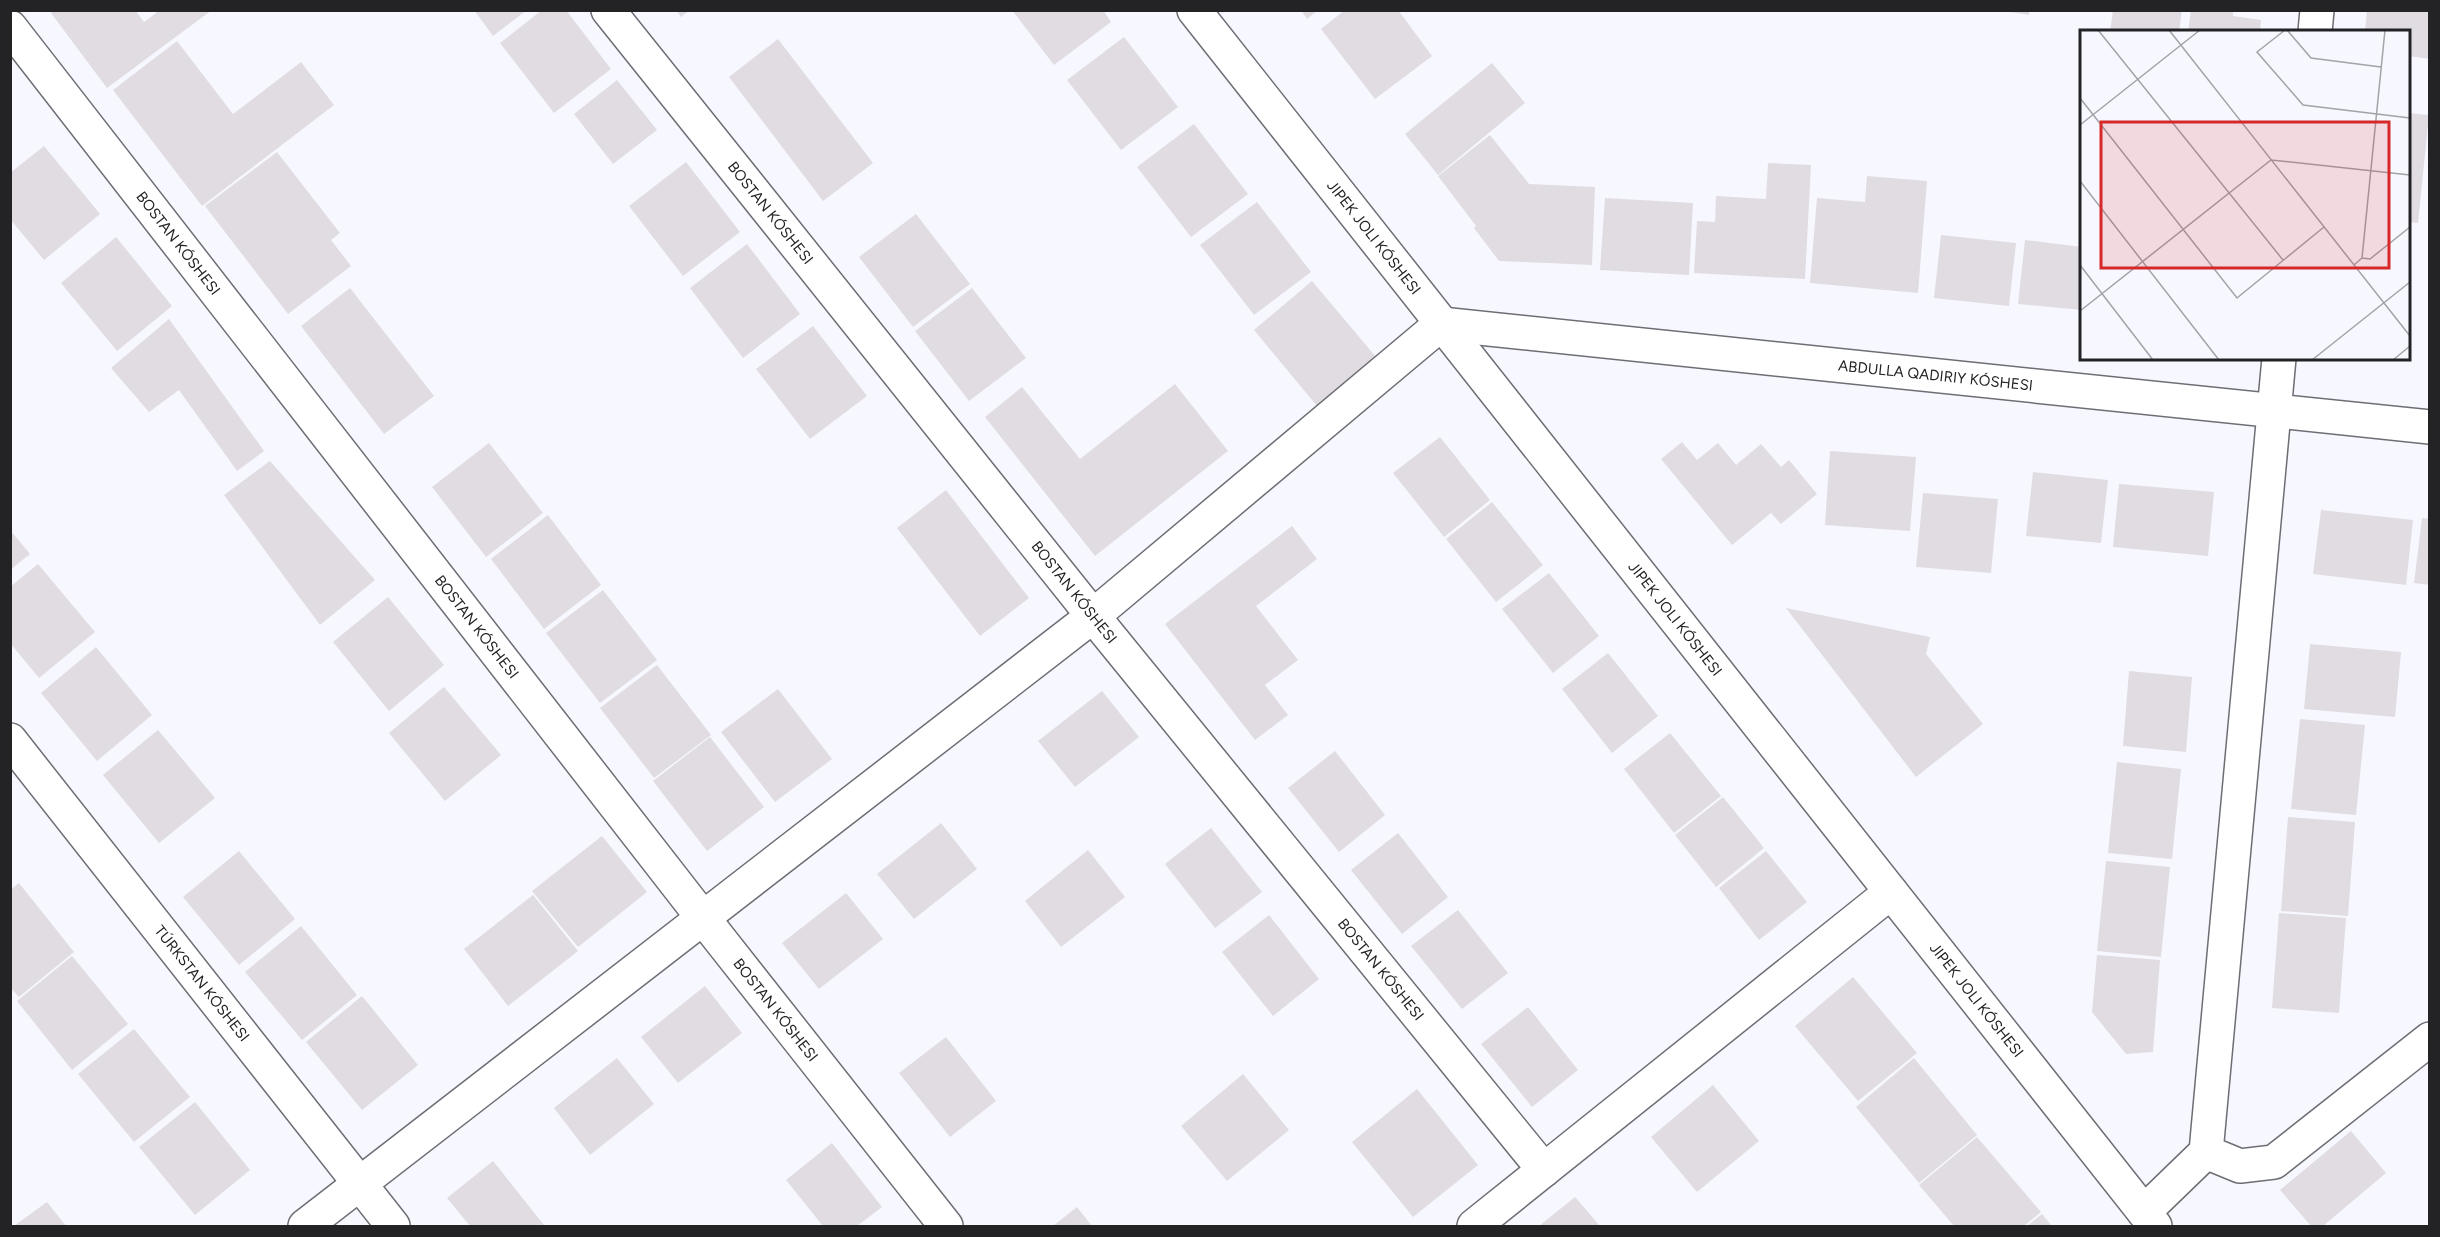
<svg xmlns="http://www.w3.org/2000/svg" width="2440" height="1237" viewBox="0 0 2440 1237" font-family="Figtree,sans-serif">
  <rect width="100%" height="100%" fill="#f7f8ff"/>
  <!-- building -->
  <g fill="#e0dce2">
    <path d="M55,10H135L144,22L160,10H212L107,88L51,13Z"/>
    <path d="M474,10H527L493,36Z"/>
    <path d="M542,10H566L611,69L554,113L500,43Z"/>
    <path d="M676,10H690L681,17Z"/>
    <path d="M1012,10H1103L1111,22L1054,65Z"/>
    <path d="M1301,10H1318L1307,19Z"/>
    <path d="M1345,10H1398L1432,56L1375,99L1321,29Z"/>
    <path d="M1998,10H2029V15Z"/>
    <path d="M2113,10H2182L2179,32H2110Z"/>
    <path d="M2191,10H2233V16L2261,20L2260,32H2188Z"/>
    <path d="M2367,10H2430V59L2408,56V32H2365Z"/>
    <path d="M1124,37L1178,107L1121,150L1067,80Z"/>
    <path d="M778,39L873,163L823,201L729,77Z"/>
    <path d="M177,41L233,114L301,62L334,105L202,206L113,90Z"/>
    <path d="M1492,63L1525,103L1438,175L1405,134Z"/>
    <path d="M617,80L657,130L613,164L574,114Z"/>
    <path d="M2408,113L2429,115L2418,223L2408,222Z"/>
    <path d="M1194,124L1248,194L1191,237L1137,167Z"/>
    <path d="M1490,135L1529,184L1595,187L1592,265L1499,261L1474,228L1476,226L1438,176Z"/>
    <path d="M44,146L100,214L44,260L10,219V173Z"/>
    <path d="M277,152L340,233L331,240L351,266L288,314L205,206Z"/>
    <path d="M686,162L740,232L683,276L629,206Z"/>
    <path d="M1768,163L1811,165L1805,279L1694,273L1697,221L1715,222L1716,196L1766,199Z"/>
    <path d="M1867,176L1927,181L1918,293L1810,283L1817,198L1865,202Z"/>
    <path d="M1605,198L1693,203L1689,275L1600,270Z"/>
    <path d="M1257,202L1311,272L1254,315L1200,245Z"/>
    <path d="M916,214L970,284L913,327L859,257Z"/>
    <path d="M1941,235L2016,243L2009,306L1934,298Z"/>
    <path d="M116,237L172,306L117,351L61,283Z"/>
    <path d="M2025,240L2082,247V310L2018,304Z"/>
    <path d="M747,244L800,314L743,358L690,288Z"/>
    <path d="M1312,281L1376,357L1317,406L1254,330Z"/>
    <path d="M350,288L434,396L384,434L301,326Z"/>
    <path d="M972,288L1026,358L969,401L915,331Z"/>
    <path d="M169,319L264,451L237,471L179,390L149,412L111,368Z"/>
    <path d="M813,326L867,396L810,439L756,369Z"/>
    <path d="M1175,384L1228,451L1095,556L985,417L1022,387L1080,459Z"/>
    <path d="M1440,437L1490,500L1444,537L1393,473Z"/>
    <path d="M1682,442L1697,460L1718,443L1736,465L1761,444L1781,467L1789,460L1817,494L1781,524L1771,513L1732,545L1661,459Z"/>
    <path d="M489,443L543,513L486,557L432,487Z"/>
    <path d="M1830,451L1916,457L1910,531L1825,525Z"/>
    <path d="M270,461L375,580L320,625L224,495Z"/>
    <path d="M2033,472L2108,480L2101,543L2026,536Z"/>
    <path d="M2119,484L2214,492L2208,556L2113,547Z"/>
    <path d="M946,490L1029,598L980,636L897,528Z"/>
    <path d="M1923,493L1998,499L1991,573L1916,567Z"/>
    <path d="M1492,502L1543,565L1496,602L1446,539Z"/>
    <path d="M2321,510L2413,520L2406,585L2313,574Z"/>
    <path d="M548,515L601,585L544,629L491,559Z"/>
    <path d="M2422,518L2430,519V585L2414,583Z"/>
    <path d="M1292,526L1317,559L1256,606L1298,660L1265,685L1288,715L1255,740L1165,624Z"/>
    <path d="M10,530L30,554L10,570Z"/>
    <path d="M38,564L95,632L39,678L10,643V587Z"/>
    <path d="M1549,573L1599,636L1553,673L1502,609Z"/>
    <path d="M603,590L657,660L600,703L546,633Z"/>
    <path d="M388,597L444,665L389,711L333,642Z"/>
    <path d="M1786,608L1930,637L1926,654L1983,724L1916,777Z"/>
    <path d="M2310,644L2401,652L2395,717L2304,709Z"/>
    <path d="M96,647L152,715L97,761L41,693Z"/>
    <path d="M1608,653L1658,716L1612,753L1562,689Z"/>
    <path d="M657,665L711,735L654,778L600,708Z"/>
    <path d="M2129,671L2192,677L2186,752L2123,746Z"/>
    <path d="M444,687L501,755L445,801L389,733Z"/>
    <path d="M778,689L832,759L775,802L721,732Z"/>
    <path d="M1102,691L1139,737L1075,787L1038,741Z"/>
    <path d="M2300,719L2365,725L2356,815L2291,809Z"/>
    <path d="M158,730L215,798L159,843L103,775Z"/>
    <path d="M1670,733L1721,796L1674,833L1624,769Z"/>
    <path d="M710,737L764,807L707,851L653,781Z"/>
    <path d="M1335,751L1385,815L1339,852L1288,788Z"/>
    <path d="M2117,762L2181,769L2172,859L2108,853Z"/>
    <path d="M1723,797L1764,848L1716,887L1675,835Z"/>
    <path d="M2288,817L2355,822L2348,916L2281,911Z"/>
    <path d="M941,823L977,869L914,919L877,874Z"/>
    <path d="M1211,828L1262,892L1215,928L1165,864Z"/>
    <path d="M1398,833L1448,897L1402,934L1351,870Z"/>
    <path d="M602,836L647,892L578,947L532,891Z"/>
    <path d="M1088,850L1125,897L1061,947L1025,901Z"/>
    <path d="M239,851L295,919L239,965L183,897Z"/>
    <path d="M1766,851L1807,902L1759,940L1719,888Z"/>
    <path d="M2106,861L2170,867L2161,957L2097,951Z"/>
    <path d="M19,883L74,952L19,997L10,987V890Z"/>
    <path d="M846,893L883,939L819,989L782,943Z"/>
    <path d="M533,895L578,951L508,1006L464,949Z"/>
    <path d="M1458,910L1508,973L1462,1009L1411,946Z"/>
    <path d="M2279,913L2346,918L2339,1013L2272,1008Z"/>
    <path d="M1269,915L1319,979L1273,1016L1222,952Z"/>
    <path d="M301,926L357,995L302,1040L245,972Z"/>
    <path d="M2097,955L2160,960L2153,1052L2126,1054L2092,1012Z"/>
    <path d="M72,956L128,1024L72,1070L17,1001Z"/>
    <path d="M1853,977L1917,1053L1858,1101L1795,1026Z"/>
    <path d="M705,986L742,1033L678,1083L641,1037Z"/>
    <path d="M362,996L418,1065L362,1110L306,1042Z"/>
    <path d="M1528,1007L1578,1070L1532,1107L1481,1044Z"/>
    <path d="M134,1029L190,1097L134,1142L78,1074Z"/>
    <path d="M946,1037L996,1101L950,1137L899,1073Z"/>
    <path d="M617,1058L654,1104L590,1155L554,1108Z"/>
    <path d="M1914,1058L1977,1135L1919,1183L1856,1107Z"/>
    <path d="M1243,1074L1289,1130L1227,1181L1181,1126Z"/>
    <path d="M1713,1085L1759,1141L1697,1192L1651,1137Z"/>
    <path d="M1417,1089L1478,1165L1413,1217L1352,1142Z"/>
    <path d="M195,1102L250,1170L195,1215L139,1147Z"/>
    <path d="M2351,1131L2386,1173L2323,1226H2311L2280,1190Z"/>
    <path d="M1977,1137L2041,1212L2024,1226H1954L1919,1185Z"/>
    <path d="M832,1143L882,1207L857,1226H823L786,1180Z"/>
    <path d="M493,1161L544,1225L542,1226H470L447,1198Z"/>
    <path d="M1575,1197L1600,1226H1539Z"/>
    <path d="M47,1202L66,1226H14Z"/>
    <path d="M1077,1207L1092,1226H1053Z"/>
    <path d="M2042,1214L2052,1226H2027Z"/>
  </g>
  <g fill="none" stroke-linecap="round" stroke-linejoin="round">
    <!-- minor casing -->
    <g stroke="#6d6e74" stroke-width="36">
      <g id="minor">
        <path id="s1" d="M608,10L1093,616L1544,1170"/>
        <path id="s2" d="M1194,10L2155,1226"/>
        <path id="s3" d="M10,27L703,918L946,1226"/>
        <path d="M2315,32L2317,10"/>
        <path id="s4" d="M10,740L393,1226"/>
        <path d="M2206,1152L2240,1166L2274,1162L2430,1039"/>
        <path d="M2144,1212L2206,1152L2279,358"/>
        <path id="s5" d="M305,1226L1093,616L1441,324L2430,427"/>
        <path d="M1474,1226L1891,892"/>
      </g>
    </g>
    <!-- minor -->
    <use href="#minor" stroke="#fff" stroke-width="33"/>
  </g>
  <g text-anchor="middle" stroke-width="4.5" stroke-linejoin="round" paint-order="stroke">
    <!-- street labels -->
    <g font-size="15" fill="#232326" stroke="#fff">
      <text dy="5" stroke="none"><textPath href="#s1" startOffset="260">BOSTAN KÓSHESI</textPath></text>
      <text dy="5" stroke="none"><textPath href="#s2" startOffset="290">JIPEK JOLI KÓSHESI</textPath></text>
      <text dy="5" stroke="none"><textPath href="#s3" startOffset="274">BOSTAN KÓSHESI</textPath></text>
      <text dy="5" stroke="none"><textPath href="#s5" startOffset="1948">ABDULLA QADIRIY KÓSHESI</textPath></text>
      <text dy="5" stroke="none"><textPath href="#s1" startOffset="746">BOSTAN KÓSHESI</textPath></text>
      <text dy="5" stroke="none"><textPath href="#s2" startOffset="776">JIPEK JOLI KÓSHESI</textPath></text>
      <text dy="5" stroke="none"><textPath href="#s3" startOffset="760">BOSTAN KÓSHESI</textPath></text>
      <text dy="5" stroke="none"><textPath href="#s1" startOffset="1232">BOSTAN KÓSHESI</textPath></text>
      <text dy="5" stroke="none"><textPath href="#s4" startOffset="310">TÚRKSTAN KÓSHESI</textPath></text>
      <text dy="5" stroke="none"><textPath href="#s2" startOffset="1262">JIPEK JOLI KÓSHESI</textPath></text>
      <text dy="5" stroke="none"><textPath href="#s3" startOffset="1246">BOSTAN KÓSHESI</textPath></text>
    </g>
  </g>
  <!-- overview -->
  <g transform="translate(2080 30)">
    <rect width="330" height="330" fill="#f7f8ff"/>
    <path fill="none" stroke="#a2a3a8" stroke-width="1.5" d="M18,0L203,230M89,0L330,306M205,0L177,22L223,75L330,88M207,0L231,28L301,37M0,68L157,268L244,197M0,95L120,0M0,151L139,330M282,228L290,229L330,197M0,235L73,330M274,235L282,228L305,0M0,281L191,130L330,145M232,330L330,252M313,330L330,316"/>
    <path fill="#d62828" fill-opacity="0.15" stroke="#d62828" stroke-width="3" d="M21,92H309V238H21Z"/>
    <rect width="330" height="330" fill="none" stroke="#232326" stroke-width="3"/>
  </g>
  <!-- border -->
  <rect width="2440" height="1237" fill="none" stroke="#232326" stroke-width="24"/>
</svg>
